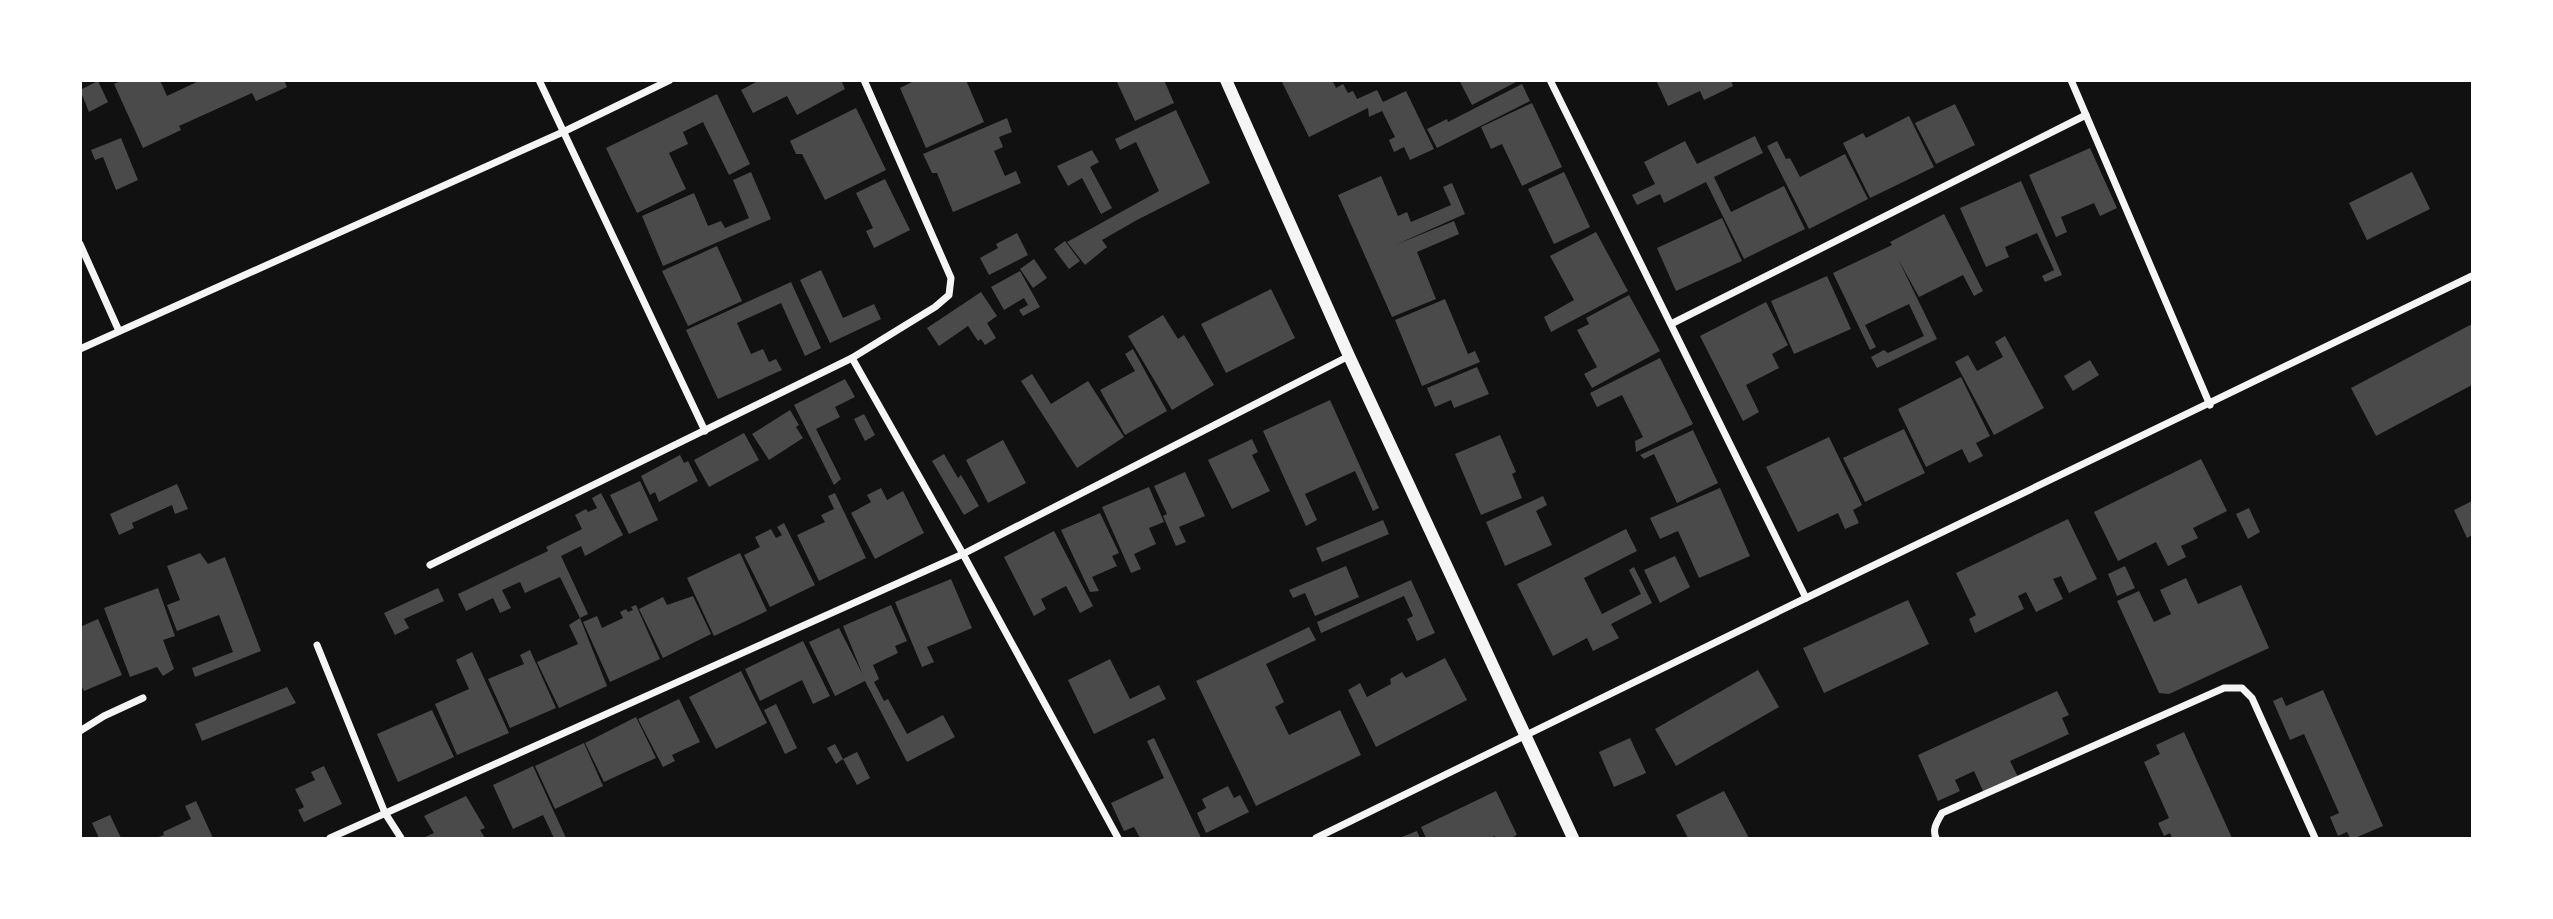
<svg xmlns="http://www.w3.org/2000/svg" width="2553" height="919" viewBox="0 0 2553 919" font-family="'Zilla Slab',serif">
  <rect width="100%" height="100%" fill="#111"/>
  <!-- building -->
  <g fill="#4a4a4a">
    <path d="M122,80H160L167,96L201,80H284L287,87L256,101L252,93L179,126L181,130L143,148L114,84Z"/>
    <path d="M760,80H841L845,89L797,115L787,96L753,113L741,90Z"/>
    <path d="M916,80H966L984,122L926,148L900,88Z"/>
    <path d="M1116,80H1164L1174,103L1135,121Z"/>
    <path d="M1281,80H1332L1336,88L1343,84L1348,93L1353,91L1357,99L1377,90L1383,102L1406,91L1434,149L1410,160L1404,147L1394,152L1389,140L1395,137L1382,111L1369,117L1368,108L1309,137Z"/>
    <path d="M1459,80H1520L1472,105Z"/>
    <path d="M1656,80H1731L1733,86L1704,100L1700,91L1668,106Z"/>
    <path d="M98,81L108,102L89,112L80,90Z"/>
    <path d="M1522,84L1530,101L1437,148L1427,129L1447,119L1448,122Z"/>
    <path d="M717,94L750,164L729,175L703,122L683,132L688,144L669,153L686,189L637,213L606,148Z"/>
    <path d="M1532,103L1562,167L1522,186L1502,144L1491,149L1481,127Z"/>
    <path d="M1955,104L1975,145L1936,164L1915,123Z"/>
    <path d="M856,108L886,170L825,200L802,154H796L790,141Z"/>
    <path d="M1176,110L1210,183L1137,220L1102,240L1107,247L1085,265L1067,242L1159,191L1136,142L1120,150L1115,139Z"/>
    <path d="M1909,116L1934,167L1870,198L1843,143L1863,133L1866,138Z"/>
    <path d="M1007,118L1012,132L999,137L1003,147L994,151L1005,176L1016,171L1021,183L953,212L937,173H932L923,154Z"/>
    <path d="M1755,136L1763,153L1714,177L1731,212L1784,186L1805,229L1744,259L1706,182L1664,203L1660,194L1637,205L1632,195L1655,184L1644,162L1685,141L1697,164Z"/>
    <path d="M121,138L138,180L116,190L103,157L95,160L91,150Z"/>
    <path d="M1777,141L1786,159L1790,158L1800,177L1845,154L1868,199L1809,229L1767,146Z"/>
    <path d="M2090,148L2117,208L2100,216L2094,203L2061,217L2067,232L2056,237L2029,175Z"/>
    <path d="M1092,150L1099,162L1090,167L1112,208L1101,214L1082,178L1068,186L1057,166Z"/>
    <path d="M751,172L771,219L663,266L642,216L694,193L708,226L721,221L725,228L749,218L733,180Z"/>
    <path d="M1564,172L1590,227L1554,244L1528,189Z"/>
    <path d="M2412,172L2430,209L2367,240L2349,203Z"/>
    <path d="M1381,176L1398,216L1407,212L1411,222L1451,205L1443,187L1452,183L1465,214L1395,245L1454,221L1459,234L1417,252L1436,299L1392,317L1338,195Z"/>
    <path d="M885,179L910,230L874,248L866,231L873,228L856,193Z"/>
    <path d="M2021,181L2062,275L2045,282L2042,276L2054,270L2037,233L2005,247L2009,257L1986,267L1960,208Z"/>
    <path d="M1944,214L1983,291L1974,296L1963,275L1919,297L1898,259L1937,339L1877,368L1871,357L1884,350L1888,353L1924,336L1909,304L1865,325L1876,347L1870,350L1833,273L1892,245L1890,242Z"/>
    <path d="M1722,218L1742,261L1676,291L1657,248Z"/>
    <path d="M1596,232L1628,291L1551,332L1544,317L1574,300L1550,256Z"/>
    <path d="M1017,233L1028,255L989,275L980,258L998,248L996,244Z"/>
    <path d="M1065,241L1080,261L1069,269L1054,249Z"/>
    <path d="M717,246L742,301L688,326L662,271Z"/>
    <path d="M1034,259L1047,278L1033,288L1020,269Z"/>
    <path d="M821,270L843,318L874,304L881,319L830,343L800,280Z"/>
    <path d="M1020,271L1040,307L1023,316L1019,310L1028,305L1024,298L1004,310L991,287Z"/>
    <path d="M1827,276L1851,329L1794,354L1771,301Z"/>
    <path d="M791,282L821,348L805,356L781,303L737,323L751,354L763,349L769,362L776,359L782,370L718,399L686,330Z"/>
    <path d="M1271,289L1295,338L1226,373L1201,324Z"/>
    <path d="M981,292L997,316L987,323L996,338L985,345L981,339L978,341L968,326L939,346L927,328Z"/>
    <path d="M1629,295L1660,351L1592,388L1584,374L1597,367L1577,330L1589,324L1586,318Z"/>
    <path d="M1445,299L1468,354L1475,351L1480,362L1422,386L1395,320Z"/>
    <path d="M1766,302L1788,345L1772,354L1779,368L1746,385L1759,412L1743,421L1700,336Z"/>
    <path d="M1163,315L1178,339L1184,335L1214,385L1172,410L1128,336Z"/>
    <path d="M2472,324V385L2376,436L2351,388Z"/>
    <path d="M2005,336L2044,408L1994,435L1955,362L1968,355L1977,371L2003,357L1995,342Z"/>
    <path d="M1133,349L1167,411L1125,435L1100,390L1135,371L1125,354Z"/>
    <path d="M1660,358L1693,424L1636,452L1635,441L1643,437L1622,395L1597,407L1590,393Z"/>
    <path d="M2090,360L2099,375L2073,391L2064,376Z"/>
    <path d="M1477,367L1489,394L1454,408L1451,400L1435,407L1427,388Z"/>
    <path d="M1032,374L1051,404L1088,381L1124,437L1077,468L1021,381Z"/>
    <path d="M1961,377L1990,436L1976,443L1983,456L1969,463L1962,449L1926,467L1898,409Z"/>
    <path d="M845,379L855,397L835,407L840,417L816,429L841,479L834,485L794,405Z"/>
    <path d="M1330,400L1379,508L1373,511L1355,471L1305,494L1317,520L1306,526L1263,431Z"/>
    <path d="M790,410L799,425L796,427L803,438L769,460L752,434Z"/>
    <path d="M864,414L875,435L865,441L854,419Z"/>
    <path d="M1904,429L1925,473L1865,502L1843,458Z"/>
    <path d="M1693,430L1718,483L1677,503L1654,454L1644,459L1640,455Z"/>
    <path d="M744,433L759,460L709,487L694,460Z"/>
    <path d="M1500,435L1516,472L1512,474L1522,498L1481,515L1455,454Z"/>
    <path d="M1829,437L1862,505L1853,510L1859,523L1845,529L1838,513L1798,532L1766,467Z"/>
    <path d="M1252,439L1258,452L1252,455L1270,491L1232,509L1208,460Z"/>
    <path d="M1003,440L1026,483L988,503L966,460Z"/>
    <path d="M944,454L958,478L961,475L979,506L964,515L932,461Z"/>
    <path d="M680,455L684,463L688,461L698,481L659,502L655,492L650,495L641,476Z"/>
    <path d="M2201,459L2227,511L2193,528L2198,538L2181,546L2186,557L2168,566L2156,542L2118,561L2094,512Z"/>
    <path d="M1185,472L1205,516L1179,527L1186,542L1176,546L1163,516L1167,514L1154,486Z"/>
    <path d="M640,481L658,520L629,534L610,495Z"/>
    <path d="M177,484L188,509L175,514L172,505L132,523L134,528L119,535L110,514Z"/>
    <path d="M1149,487L1164,522L1149,528L1156,544L1134,554L1141,569L1131,573L1102,507Z"/>
    <path d="M881,488L887,500L903,491L924,533L875,559L851,513L871,502L867,495Z"/>
    <path d="M1720,488L1750,556L1699,578L1678,531L1660,539L1650,518Z"/>
    <path d="M601,493L623,535L585,556L581,546L561,556L588,614L580,618L560,577L525,593L520,582L502,590L511,608L500,613L493,598L466,611L458,594L548,551L546,547L582,529L575,515L586,509L588,512L597,508L592,498Z"/>
    <path d="M835,493L866,558L819,581L797,535L825,522L821,515L834,509L828,496Z"/>
    <path d="M1543,496L1547,505L1536,511L1552,545L1505,566L1486,522Z"/>
    <path d="M2472,501V535L2467,538L2454,510Z"/>
    <path d="M2249,508L2260,532L2248,539L2236,514Z"/>
    <path d="M1100,513L1119,553L1112,556L1117,566L1092,577L1099,591L1090,592L1061,530Z"/>
    <path d="M2068,519L2097,579L2069,593L2061,576L2053,579L2063,599L2036,612L2026,592L2018,596L2024,609L1975,633L1969,619L1976,615L1956,573Z"/>
    <path d="M1383,520L1389,534L1322,562L1316,548Z"/>
    <path d="M784,523L815,585L770,607L744,555L760,547L755,537L771,529L776,538L782,535L777,527Z"/>
    <path d="M1626,529L1637,551L1584,578L1602,614L1641,594L1629,570L1634,567L1652,603L1611,624L1619,638L1593,651L1587,638L1553,656L1517,584Z"/>
    <path d="M1054,531L1093,606L1080,613L1066,586L1041,599L1046,609L1034,616L1004,557Z"/>
    <path d="M200,553L208,564L225,557L261,651L195,677L192,668L233,652L219,615L177,631L167,605L180,600L167,566Z"/>
    <path d="M740,553L767,611L714,636L687,578Z"/>
    <path d="M1675,556L1690,587L1660,603L1644,570Z"/>
    <path d="M1346,566L1359,597L1315,616L1305,593L1293,598L1289,590Z"/>
    <path d="M2125,566L2135,588L2117,596L2108,574Z"/>
    <path d="M2186,578L2198,604L2241,585L2269,648L2169,694L2159,693L2117,601L2139,591L2154,622L2171,614L2160,590Z"/>
    <path d="M951,579L972,628L927,647L934,662L922,667L895,602Z"/>
    <path d="M1411,580L1435,633L1417,641L1407,619L1413,616L1404,596L1321,633L1317,622Z"/>
    <path d="M158,588L175,636L163,640L174,669L163,676L157,667L130,677L104,608Z"/>
    <path d="M438,588L444,601L404,619L409,628L395,635L384,613Z"/>
    <path d="M693,596L711,634L663,658L639,609L663,597L667,605Z"/>
    <path d="M1908,600L1929,644L1824,693L1803,648Z"/>
    <path d="M636,605L660,659L610,682L583,622L597,616L602,628L623,618L620,612L626,609L628,612L633,610L631,607Z"/>
    <path d="M891,605L907,641L895,646L898,653L873,665L879,679L874,682L884,701L888,699L907,734L943,715L955,737L907,762L865,681L835,696L809,642L839,628L863,675L843,626Z"/>
    <path d="M580,618L607,686L559,708L537,662L578,644L569,625Z"/>
    <path d="M98,619L122,675L84,691L80,683V627Z"/>
    <path d="M1309,627L1316,640L1266,664L1284,702L1275,707L1289,735L1340,710L1361,755L1256,806L1196,681Z"/>
    <path d="M803,641L830,696L813,704L802,680L760,701L745,669Z"/>
    <path d="M530,650L556,708L510,728L488,679L524,664L520,655Z"/>
    <path d="M472,652L509,733L457,755L435,704L469,689L456,660Z"/>
    <path d="M1445,658L1467,700L1376,747L1348,690L1360,683L1367,697L1391,684L1390,679L1402,672L1406,678Z"/>
    <path d="M1110,659L1130,699L1159,685L1166,699L1094,734L1068,680Z"/>
    <path d="M1758,670L1779,707L1676,766L1655,729Z"/>
    <path d="M741,671L767,723L716,749L689,697Z"/>
    <path d="M287,687L296,703L202,741L195,724Z"/>
    <path d="M2323,690L2383,826L2355,838H2350L2347,832L2338,836L2330,817L2339,813L2304,734L2290,740L2273,701L2282,697L2286,706Z"/>
    <path d="M2057,691L2069,715L2062,718L2069,734L2010,761L2018,777L1984,793L1974,771L1955,780L1960,791L1938,801L1918,755Z"/>
    <path d="M679,699L700,742L672,755L675,761L663,767L638,719Z"/>
    <path d="M776,704L797,748L785,754L764,710Z"/>
    <path d="M432,710L454,757L398,782L377,734Z"/>
    <path d="M636,717L656,758L604,782L585,743Z"/>
    <path d="M2184,732L2232,838H2172L2170,833L2164,836L2158,823L2169,818L2144,762L2160,754L2156,745Z"/>
    <path d="M1154,738L1201,838H1140L1134,827L1124,831L1111,803L1164,778L1147,741Z"/>
    <path d="M1630,738L1646,773L1614,787L1599,752Z"/>
    <path d="M584,743L603,786L555,809L535,766Z"/>
    <path d="M835,744L843,759L836,764L827,748Z"/>
    <path d="M857,752L870,778L857,785L843,759Z"/>
    <path d="M324,766L342,804L304,822L298,810L304,807L295,789L315,780L311,772Z"/>
    <path d="M533,766L566,838H554L543,815L513,829L493,785Z"/>
    <path d="M1228,786L1234,798L1240,795L1249,812L1206,833L1197,813L1206,808L1202,799Z"/>
    <path d="M1496,791L1517,835L1511,838H1496L1495,836L1489,838H1426L1421,827Z"/>
    <path d="M1724,791L1749,838H1688L1676,815Z"/>
    <path d="M466,796L485,828L480,830L485,838H423L434,833L424,816Z"/>
    <path d="M196,801L213,838H156L164,835L163,832L191,819L185,806Z"/>
    <path d="M110,815L121,838H99L92,823Z"/>
    <path d="M1417,831L1420,838H1399Z"/>
  </g>
  <g fill="none" stroke-linecap="round" stroke-linejoin="round">
    <!-- minor -->
    <g stroke="#f5f5f5" stroke-width="7">
      <path d="M539,80L705,431"/>
      <path d="M1550,80L1806,598"/>
      <path d="M2071,80L2210,405"/>
      <path d="M80,244L119,331"/>
      <path d="M1671,324L2086,115"/>
      <path d="M80,349L563,132L670,80"/>
      <path d="M852,358L963,554L1118,838"/>
      <path d="M430,565L852,358L935,307L949,295L951,278L864,80"/>
      <path d="M317,645L385,813L401,838"/>
      <path d="M80,731L104,716L143,698"/>
      <path d="M330,838L963,554L1349,356"/>
      <path d="M1316,838L1806,598L2472,276"/>
      <path d="M1936,838C1932,829 1937,822 1942,813L2224,688H2242L2252,698L2315,838"/>
    </g>
    <!-- tertiary -->
    <path stroke="#f5f5f5" stroke-width="12" d="M1226,80L1349,356L1573,838"/>
  </g>
  <!-- border -->
  <rect width="2553" height="919" fill="none" stroke="#ffffff" stroke-width="164"/>
</svg>
